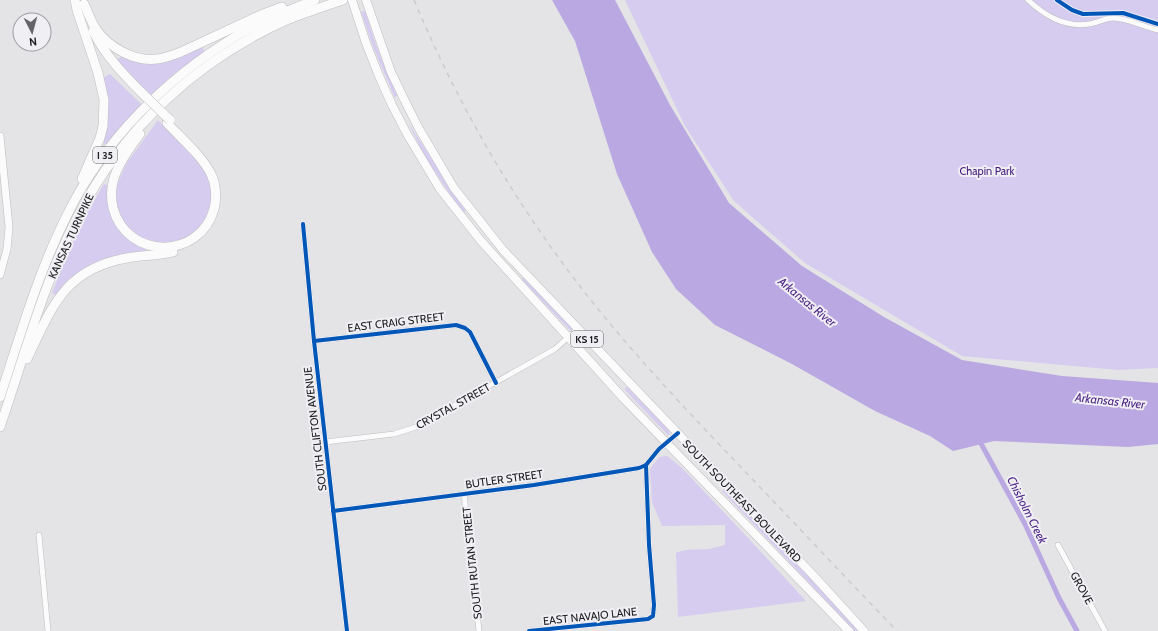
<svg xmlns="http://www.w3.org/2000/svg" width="1158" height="631" viewBox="0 0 1158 631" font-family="Cabin,sans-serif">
  <rect width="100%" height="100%" fill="#e4e3e6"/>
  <!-- green -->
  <g fill="#d6ccef">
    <path d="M625,0H1158V368L1118,370L962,356L805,263L734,201L685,126Z"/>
    <path d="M365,11L376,45L397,95L395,98L374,49L361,12Z"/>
    <path d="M202,47L205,52L175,73L149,98L115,61L122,56L133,61Z"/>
    <path d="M110,74L142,105L107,145L102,142V78Z"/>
    <path d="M158,120L199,163L207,174L212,192L211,209L202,227L184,240L157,245L133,234L119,216L115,197L117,185L126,164Z"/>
    <path d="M409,124L465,210V213L460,209L425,157Z"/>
    <path d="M104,184L109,186C108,216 115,238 146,249L145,253L110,260L57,295L52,293L69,250L83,219Z"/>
    <path d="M523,278H525L572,328V330L571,331L523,281L522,279Z"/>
    <path d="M627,387L668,429L670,434L668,435L626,391L625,388Z"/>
    <path d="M667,456L682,468L750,540L806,601L678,617L676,553C686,548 698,550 709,549C714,548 720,546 725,545V525L662,526L652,502L650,469L659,457Z"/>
    <path d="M724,489L731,495L860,631H855L722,491Z"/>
  </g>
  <!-- water -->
  <path fill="#b9a8e2" d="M552,0H615L670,105L729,203L802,266L884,317L962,360L1062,376L1158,383V444L1128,447L994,441L953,451L930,436L875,411L792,364L715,325L676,289L652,252L617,174L575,41Z"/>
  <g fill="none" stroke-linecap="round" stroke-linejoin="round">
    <!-- canal -->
    <path stroke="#b9a8e2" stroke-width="5" d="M978,438L1025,524L1059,598L1077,631"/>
    <!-- street casing -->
    <g stroke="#bebdc0" stroke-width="6">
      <g id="street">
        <path d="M1028,0C1045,16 1065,28 1089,24C1097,23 1105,18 1113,18C1128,18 1143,27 1158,30"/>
        <path d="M303,224L314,341L347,631"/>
        <path d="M314,341L456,325L465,328L470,332L496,383"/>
        <path d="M325,442L394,434L416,427L555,349L577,329"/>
        <path d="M464,494L479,631"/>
        <path d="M333,511L534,485L639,468L646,465L659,449L678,433"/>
        <path d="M39,535L48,631"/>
        <path d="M1058,545L1105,631"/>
        <path d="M529,631L648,619L653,616L654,605L649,545L646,465"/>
      </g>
    </g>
    <!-- secondary casing -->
    <g stroke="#bebdc0" stroke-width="8">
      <path id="secondary" d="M0,136L9,227L7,249L0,275"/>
    </g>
    <!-- primary casing -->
    <g stroke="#bebdc0" stroke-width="9">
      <g id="primary">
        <path d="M352,0L366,43L379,76L392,105L407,134L440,189L481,241L625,400L849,631"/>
        <path d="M366,0L391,72L404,99L418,127L454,188L503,250L814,576L864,631"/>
      </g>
    </g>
    <!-- highway casing -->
    <g stroke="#bebdc0" stroke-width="10">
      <g id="highway">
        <path d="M75,0L77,10L98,73L104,100L103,126L100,138L82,179"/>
        <path d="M84,4C88,12 91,22 96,29C109,48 135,62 157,59C166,58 173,55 181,52L261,15L282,7"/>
        <path d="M93,31C105,55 122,73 141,92"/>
        <path d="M140,134C130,147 119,162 114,178C111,188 111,199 113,208C127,260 200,260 214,209C217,198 216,184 211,174C202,156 181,138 167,123"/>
        <path d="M27,359C52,307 64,269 127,258C143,255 158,256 173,252"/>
        <path d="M0,397C20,336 38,273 67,215C104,140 166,78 238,35C262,21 289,10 315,0"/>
        <path d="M0,427C24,357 43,284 77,218C122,129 198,59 289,19C307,12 325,6 343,0"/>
      </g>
    </g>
    <!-- street -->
    <use href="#street" stroke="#fbfbfb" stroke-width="5"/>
    <!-- secondary -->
    <use href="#secondary" stroke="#fbfbfb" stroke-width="7"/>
    <!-- primary -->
    <use href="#primary" stroke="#fbfbfb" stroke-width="8"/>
    <!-- highway -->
    <use href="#highway" stroke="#fbfbfb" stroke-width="9"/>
    <!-- rail -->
    <path stroke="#cbcbcc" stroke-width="1.5" stroke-dasharray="5 5" stroke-linecap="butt" d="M414,0C456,100 510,195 576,281C624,344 679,402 733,459C788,516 842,574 897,631"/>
    <!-- highway-bridge casing -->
    <g stroke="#bebdc0" stroke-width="10" stroke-linecap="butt">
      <path id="highway-bridge" d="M141,92L170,120"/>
    </g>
    <!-- highway-bridge -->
    <use href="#highway-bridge" stroke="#fbfbfb" stroke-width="9"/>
    <!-- cycleway casing -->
    <g stroke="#f0eff4" stroke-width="6">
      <g id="cycleway">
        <path d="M1057,0L1072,10L1083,14L1123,13L1158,24"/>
        <path d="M303,224L314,341L347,631"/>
        <path d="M314,341L456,325L465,328L470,332L496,383"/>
        <path d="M333,511L534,485L639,468L646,465L659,449L678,433"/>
        <path d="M529,631L648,619L653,616L654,605L649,545L646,465"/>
      </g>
    </g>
    <!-- cycleway -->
    <use href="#cycleway" stroke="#0057b8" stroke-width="4"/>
  </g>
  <g text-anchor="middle" stroke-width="4" stroke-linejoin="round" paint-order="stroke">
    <!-- shield labels -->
    <g fill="#f0eff4" stroke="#5e5e61" stroke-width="1">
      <rect x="93" y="147" width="24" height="16" rx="3"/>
      <rect x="571" y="331" width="32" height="16" rx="3"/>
    </g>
    <g font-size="10" font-weight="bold" fill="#202022">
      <text x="105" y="159">I 35</text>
      <text x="587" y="343">KS 15</text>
    </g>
    <!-- park labels -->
    <g font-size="11" fill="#431a7b" stroke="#f0eff4">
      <text x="987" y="175">Chapin Park</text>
    </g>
    <!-- street labels -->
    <g font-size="11" fill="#202022" stroke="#f0eff4">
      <text transform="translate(71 236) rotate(-65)" y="4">KANSAS TURNPIKE</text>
      <text transform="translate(396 322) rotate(-7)" y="4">EAST CRAIG STREET</text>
      <text transform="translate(453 406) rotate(-29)" y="4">CRYSTAL STREET</text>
      <text transform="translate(315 429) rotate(-97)" y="4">SOUTH CLIFTON AVENUE</text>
      <text transform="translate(504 479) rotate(-8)" y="4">BUTLER STREET</text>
      <text transform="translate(742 501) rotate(46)" y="4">SOUTH SOUTHEAST BOULEVARD</text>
      <text transform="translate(472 563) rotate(-96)" y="4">SOUTH RUTAN STREET</text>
      <text transform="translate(1082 588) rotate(61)" y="4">GROVE</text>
      <text transform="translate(590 616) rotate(-6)" y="4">EAST NAVAJO LANE</text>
    </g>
    <!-- water labels -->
    <g font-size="12" font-style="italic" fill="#4d2686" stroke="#f0eff4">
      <text transform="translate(807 302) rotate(39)" y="4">Arkansas River</text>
      <text transform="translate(1110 401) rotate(6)" y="4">Arkansas River</text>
      <text transform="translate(1027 510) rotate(63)" y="4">Chisholm Creek</text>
    </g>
  </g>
  <!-- north arrow -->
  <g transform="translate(32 32) rotate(174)"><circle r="19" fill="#f0eff4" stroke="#9d9ca0"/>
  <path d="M0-3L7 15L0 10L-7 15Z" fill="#656467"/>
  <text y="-6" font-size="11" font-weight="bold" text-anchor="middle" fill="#202022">N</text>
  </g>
</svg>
